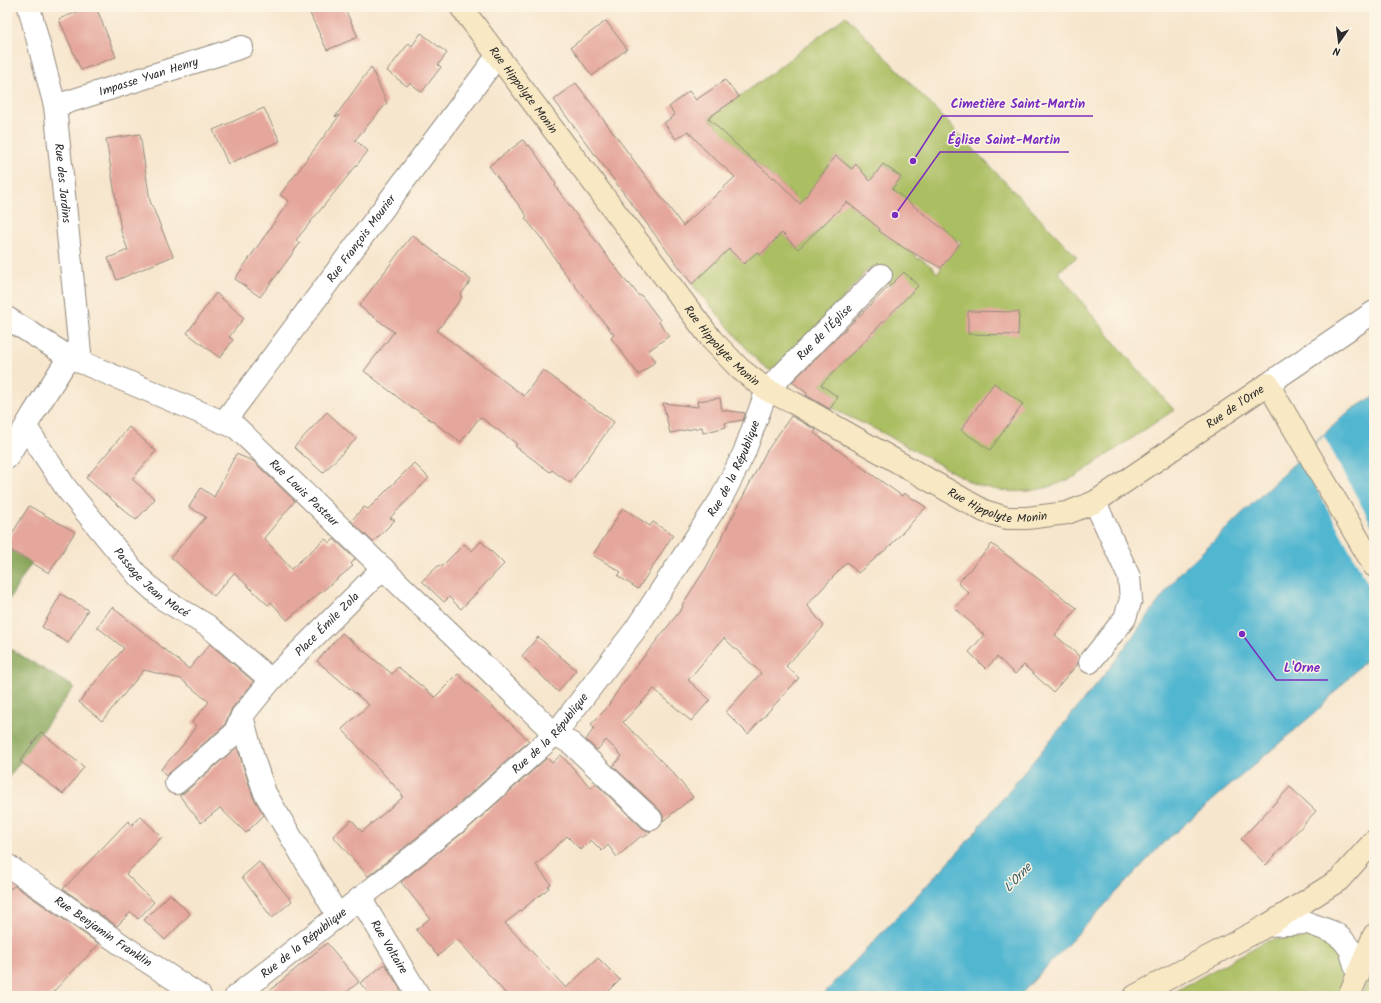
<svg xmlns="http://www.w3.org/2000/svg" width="1381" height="1003" viewBox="0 0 1381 1003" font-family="Kalam,sans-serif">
  <rect width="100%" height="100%" fill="#fcf5e5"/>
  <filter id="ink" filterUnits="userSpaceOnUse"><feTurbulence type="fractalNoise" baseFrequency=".025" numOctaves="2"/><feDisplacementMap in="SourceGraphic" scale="8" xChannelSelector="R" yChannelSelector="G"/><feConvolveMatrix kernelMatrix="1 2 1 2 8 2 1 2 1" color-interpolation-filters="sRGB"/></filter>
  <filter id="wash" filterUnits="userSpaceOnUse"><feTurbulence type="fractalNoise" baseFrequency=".012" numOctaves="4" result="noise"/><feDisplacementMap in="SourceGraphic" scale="16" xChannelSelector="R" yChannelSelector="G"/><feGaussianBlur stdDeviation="0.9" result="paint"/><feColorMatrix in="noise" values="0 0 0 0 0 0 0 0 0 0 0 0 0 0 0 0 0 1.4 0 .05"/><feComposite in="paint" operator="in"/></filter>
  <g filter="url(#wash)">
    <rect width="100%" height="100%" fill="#f7e6ce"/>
    <!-- green -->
    <g fill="#aabe62" stroke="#6a7446" fill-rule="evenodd">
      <path d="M846,16L1077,257L1058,272L1115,343L1174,410L1076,476C1040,494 1012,496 974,484L885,434L839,412L831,407L837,397L821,385L909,295L891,284L890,285C888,278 877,268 869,268L835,308L771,371L761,364L748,350L692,284L732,246V252L742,262L745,263L755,250L760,255L782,233L798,249L822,227L793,198L794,197L774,177L773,178L723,133L709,118L761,81ZM836,156L852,169L854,166L869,178L872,179L884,164L901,177L888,194L938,228L940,226L942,228L941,230L956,241L958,240L961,243L957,248L955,247L940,267L941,269L938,273L934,270L935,269L920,258L918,259L916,257L917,256L901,245L900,246L897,244L898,242L850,205L851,203L820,177Z"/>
      <path d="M1309,934L1341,953C1344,970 1346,980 1339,996H1167L1266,941Z"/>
      <path d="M1374,965V996H1361Z"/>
    </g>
    <!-- forest -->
    <g fill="#87a558" stroke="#596842">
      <path d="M7,548L32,562L7,603Z"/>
      <path d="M7,647L74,687L7,780Z"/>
    </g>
    <!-- water -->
    <path fill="#51b6d0" stroke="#3e707e" d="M1374,396V651L1318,710L1163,843L1019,996H822L961,849L1109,669L1178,575L1300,458L1307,450L1347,413Z"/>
    <!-- pier -->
    <path fill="#f7e6ce" d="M1324,436L1374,529V595L1300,458L1307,450Z"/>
    <g id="blocks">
      <!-- building -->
      <g fill="#e5a69b">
        <path d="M90,7H96L116,57L81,70L59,19Z"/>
        <path d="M307,7H344L358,37L327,50Z"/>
        <path d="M606,21L627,49L592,76L571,47Z"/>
        <path d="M421,33L447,53L438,65L441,67L422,92L410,83L407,86L387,71L409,43L412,46Z"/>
        <path d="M371,67L387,103L355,140L368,151L296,240L300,243L276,276L260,297L235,279L289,201L280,195L340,115L335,117Z"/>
        <path d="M725,80L739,97L708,118L744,152L773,178L774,177L800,204L836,156L852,169L856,164L870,181L883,164L901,177L892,189L948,233L959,244L941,268L904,248L879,231L880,229L847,202L798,249L782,233L760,255L757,252L744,264L729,249L692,284L554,100L576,83L683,226L735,177L705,150L688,131L676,139L664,123L675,115L669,107L689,91L696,100Z"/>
        <path d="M264,108L280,141L228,164L213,130Z"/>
        <path d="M140,134L150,201L173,256L117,280L108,258L128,250L121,231L106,139Z"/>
        <path d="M523,140L527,146L529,145L538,157L556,184L555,186L628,284L629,283L639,296L641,295L651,308L660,320L659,322L669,336L648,351L656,361L639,375L611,338L614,335L561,268L545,243L525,218L527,216L489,166Z"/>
        <path d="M412,235L471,280L460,296L462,297L437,331L524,396L543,370L614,422L570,483L552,470L550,472L515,446L517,444L480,417L461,442L414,408L413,409L364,371L394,332L359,306Z"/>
        <path d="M904,272L918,286L821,385L838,397L830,409L806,395L807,393L792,382Z"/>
        <path d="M216,293L244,318L229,337L233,340L220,358L187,333Z"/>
        <path d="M968,311L1019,312L1018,335L968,334Z"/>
        <path d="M994,383L1023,404L990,450L961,430Z"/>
        <path d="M720,398L722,410L745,413L743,420L725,423L726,427L703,433L702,427L670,433L663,403L698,407L697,401Z"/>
        <path d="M327,412L356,439L323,473L294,447Z"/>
        <path d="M791,416L816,430L814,433L902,496L904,493L926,507L890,546L858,573L847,562L807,605L824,626L786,666L799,678L748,734L726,712L761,673L724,638L688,680L710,700L691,721L654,689L623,722L674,774L693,797L663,821V815L660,810L613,766L622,756L606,740L597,750L586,740L594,728L591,724L606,709L620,687L683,607L682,605L706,568L766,452Z"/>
        <path d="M129,427L156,451L132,479L155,499L136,520L86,478Z"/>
        <path d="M236,454L253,461L295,501L264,538L291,569L325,539L330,543L334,539L355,559L351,564L353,566L287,620L271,602L268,605L234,573L214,596L171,557L206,517L189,507L201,488L214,497Z"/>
        <path d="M414,463L429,478L390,518L395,520L373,542L351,521L364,507L368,509Z"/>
        <path d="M29,506L75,532L49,573L7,548V542Z"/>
        <path d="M623,508L650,526L653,522L673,535L638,589L618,576L621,572L593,555Z"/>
        <path d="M481,541L504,564L461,609L449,597L444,602L422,581L439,565L441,567L464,544L472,551Z"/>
        <path d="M992,544L1077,608L1055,635L1079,656L1078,661V664L1053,692L1024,665L1015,674L997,657L986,669L969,652L984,635L955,608L969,593L958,583Z"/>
        <path d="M61,594L88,610L68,643L42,627Z"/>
        <path d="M112,607L189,669L210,644L254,682L232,708L224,726L166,776L161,769L183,745L196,726L192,722L209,702L181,679L144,670L102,721L79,702L124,648L97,627Z"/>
        <path d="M342,633L392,674L398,667L435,697L458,674L529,741L454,808L368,876L333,836L352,820L362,832L403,797L401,796L403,795L342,729L369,705L317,661Z"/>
        <path d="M538,637L576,670L558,692L522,656Z"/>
        <path d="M41,732L84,767L63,794L20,761Z"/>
        <path d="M237,747L253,797L264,815L246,833L220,808L201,823L179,795L184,793Z"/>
        <path d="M561,755L591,788L596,784L642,828L648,831H651L643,838L641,836L617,857L608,845L602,851L591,840L581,850L567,836L536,865L551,884L548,886L549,888L505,923L566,988L598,958L620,980L604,996H508L457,939L438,956L416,930L430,918L401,882L470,827L547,758L552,763Z"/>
        <path d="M1290,787L1316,811L1266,865L1241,839Z"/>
        <path d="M140,816L162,837L126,874L154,902L138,919L131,912L117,926L63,889L128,821L132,825Z"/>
        <path d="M259,862L292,901L272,918L242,877Z"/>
        <path d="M15,886L99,944L49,996H16L7,988V890Z"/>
        <path d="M170,894L190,914L165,940L144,920Z"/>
        <path d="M327,943L359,982L342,996H263Z"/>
        <path d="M385,964L404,996H371L360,983Z"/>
      </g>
    </g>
  </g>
  <g filter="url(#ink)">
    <use href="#blocks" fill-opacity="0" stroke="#91887c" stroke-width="1"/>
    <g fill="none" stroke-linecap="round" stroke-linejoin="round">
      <!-- street casing -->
      <g stroke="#91887c" stroke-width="24">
        <g id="street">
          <path id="s1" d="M29,7L55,106L81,362"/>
          <path id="s2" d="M55,106L242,47"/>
          <path id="s3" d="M7,318L69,357L237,428L555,734L572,744L651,819"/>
          <path d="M1268,384L1374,312"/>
          <path id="s4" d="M224,422L498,55"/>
          <path id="s5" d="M26,427L66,488L139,577L163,599L208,626L271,680"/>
          <path d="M7,458L33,414L69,357"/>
          <path d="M1090,662L1125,618L1131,599L1129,577L1095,502"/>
          <path d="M242,716L254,761L265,793L338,916"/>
          <path id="s6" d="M176,783L234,734L242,716L271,680L383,568"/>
          <path id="s7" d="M7,865L125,947L200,996"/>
          <path id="s8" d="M360,898L419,996"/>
          <path d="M1268,925L1308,923L1335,933L1343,940L1350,949L1358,975"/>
          <path id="s9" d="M236,996L462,818L555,734L635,630L721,499L744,453L767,390L881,275"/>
        </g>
      </g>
      <!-- secondary casing -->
      <g stroke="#91887c" stroke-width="24">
        <g id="secondary">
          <path id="s10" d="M461,7L712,340L740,369L767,390L794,403L984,511L1007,518H1027L1067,513L1095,502L1268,384L1374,566"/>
          <path d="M1135,996L1268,925L1339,880L1374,841"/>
          <path d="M1349,996L1374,935"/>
        </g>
      </g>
      <!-- street -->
      <use href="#street" stroke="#fff" stroke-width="22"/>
      <!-- secondary -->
      <use href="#secondary" stroke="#f8e8c3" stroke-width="22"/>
    </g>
  </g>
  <g text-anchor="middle" stroke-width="3" stroke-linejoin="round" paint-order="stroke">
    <!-- street labels -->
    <g font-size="12" fill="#2b2b2b" stroke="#fcf5e5">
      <text dy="4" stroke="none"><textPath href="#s2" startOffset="98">Impasse Yvan Henry</textPath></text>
      <text dy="4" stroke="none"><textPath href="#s10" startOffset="104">Rue Hippolyte Monin</textPath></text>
      <text dy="4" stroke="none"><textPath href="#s1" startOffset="180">Rue des Jardins</textPath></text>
      <text dy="4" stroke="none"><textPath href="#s4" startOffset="229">Rue François Mourier</textPath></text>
      <text dy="4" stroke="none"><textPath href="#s9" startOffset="901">Rue de l'Église</textPath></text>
      <text dy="4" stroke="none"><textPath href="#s10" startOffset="428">Rue Hippolyte Monin</textPath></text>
      <text dy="4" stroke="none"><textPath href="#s10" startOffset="1024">Rue de l'Orne</textPath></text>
      <text dy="4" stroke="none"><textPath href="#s9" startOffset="734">Rue de la République</textPath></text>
      <text dy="4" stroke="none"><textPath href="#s3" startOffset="349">Rue Louis Pasteur</textPath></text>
      <text dy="4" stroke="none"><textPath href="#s10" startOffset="752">Rue Hippolyte Monin</textPath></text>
      <text dy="4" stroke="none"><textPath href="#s5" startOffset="201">Passage Jean Macé</textPath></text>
      <text dy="4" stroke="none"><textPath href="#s6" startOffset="221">Place Émile Zola</textPath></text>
      <text dy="4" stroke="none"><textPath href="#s9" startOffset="410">Rue de la République</textPath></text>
      <text dy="4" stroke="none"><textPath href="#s7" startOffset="117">Rue Benjamin Franklin</textPath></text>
      <text dy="4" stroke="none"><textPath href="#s9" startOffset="86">Rue de la République</textPath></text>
      <text dy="4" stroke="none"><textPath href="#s8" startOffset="57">Rue Voltaire</textPath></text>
    </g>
    <!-- water labels -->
    <g font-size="13" font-style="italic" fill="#385c65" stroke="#fcf5e5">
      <text transform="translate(1017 877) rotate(-47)" y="5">L'Orne</text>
    </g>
  </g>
  <!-- callouts -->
  <path fill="none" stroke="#7b2cbf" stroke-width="1.5" d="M913 161L942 116H1093M895 215L940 152H1069M1242 634L1276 680H1328"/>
  <g fill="#7b2cbf" stroke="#fcf5e5" stroke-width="1.5">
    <circle cx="913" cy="161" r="4"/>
    <circle cx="895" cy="215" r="4"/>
    <circle cx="1242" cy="634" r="4"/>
  </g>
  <g font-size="13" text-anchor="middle" font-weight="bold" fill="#7b2cbf" stroke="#fcf5e5" stroke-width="3" stroke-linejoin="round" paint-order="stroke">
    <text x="1018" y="108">Cimetière Saint-Martin</text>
    <text x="1004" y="144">Église Saint-Martin</text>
    <text x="1302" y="672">L'Orne</text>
  </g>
  <!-- margin -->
  <rect width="1381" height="1003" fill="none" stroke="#fcf5e5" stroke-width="24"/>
  <!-- north arrow -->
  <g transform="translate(1339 42) rotate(194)" stroke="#fcf5e5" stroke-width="3" paint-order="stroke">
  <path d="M0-3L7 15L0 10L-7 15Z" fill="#2b2b2b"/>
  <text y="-6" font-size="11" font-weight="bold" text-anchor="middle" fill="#2b2b2b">N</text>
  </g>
</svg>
